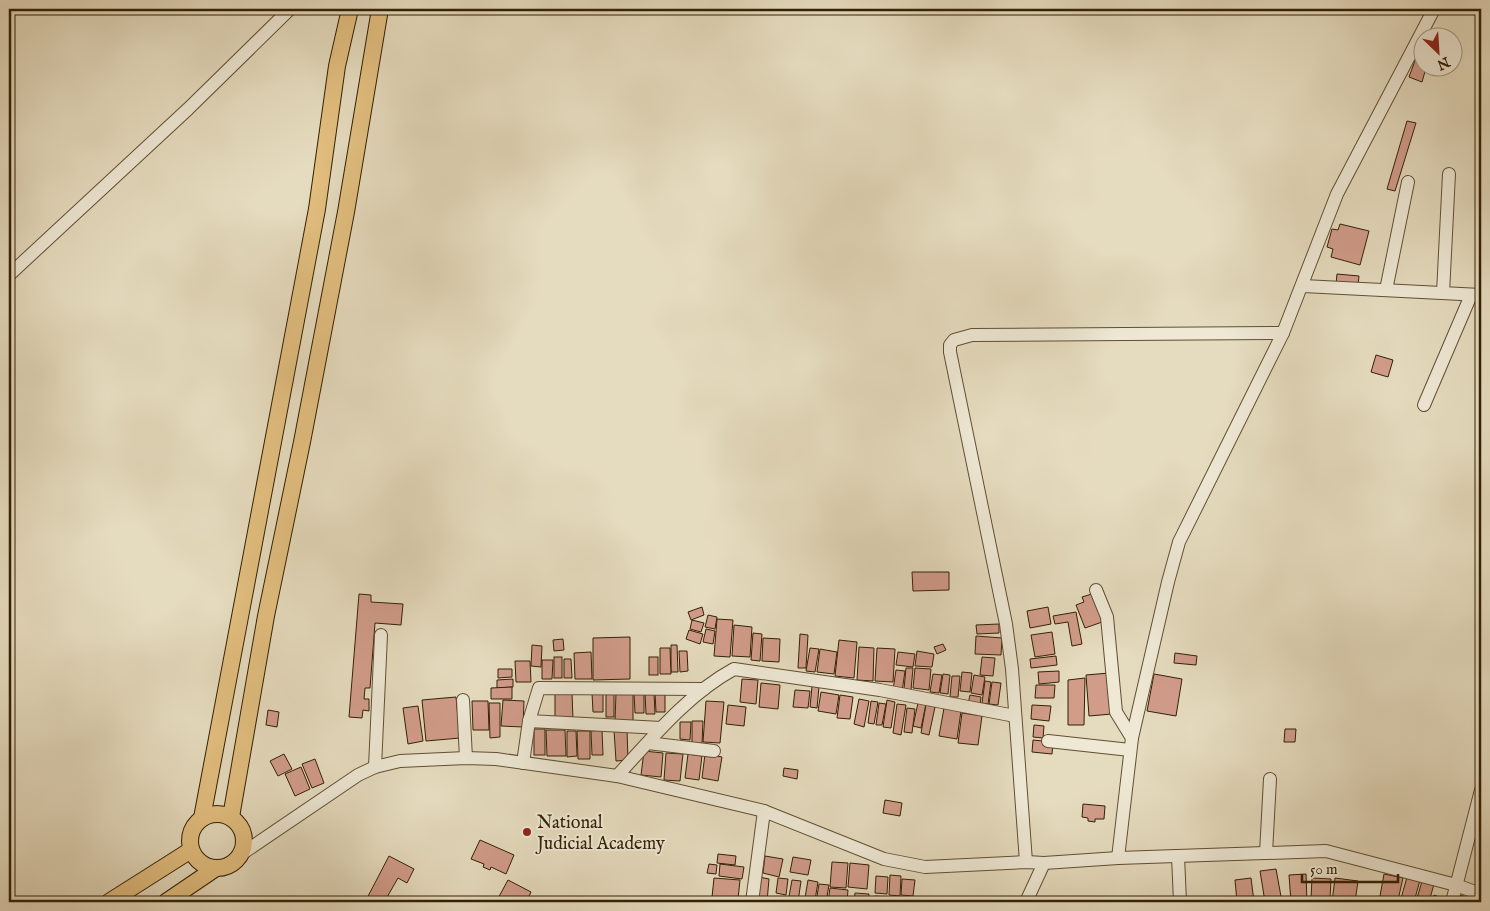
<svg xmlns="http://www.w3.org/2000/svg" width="1490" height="911" viewBox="0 0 1490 911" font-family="'IM FELL English',serif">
  <rect width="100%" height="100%" fill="#e5dbbe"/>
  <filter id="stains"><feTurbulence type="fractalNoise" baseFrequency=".004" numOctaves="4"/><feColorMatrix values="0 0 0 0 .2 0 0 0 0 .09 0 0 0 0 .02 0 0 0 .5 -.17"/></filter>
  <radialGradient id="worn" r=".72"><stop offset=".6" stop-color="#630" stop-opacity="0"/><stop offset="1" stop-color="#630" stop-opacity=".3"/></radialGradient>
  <!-- building -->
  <g fill="#d19c8a" stroke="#332004">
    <path d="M1416,58L1422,60V68H1426L1422,82L1409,77Z"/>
    <path d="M1407,121L1416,123L1395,191L1387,189Z"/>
    <path d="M1340,224L1369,231L1360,265L1331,257L1333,249L1327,247L1332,229L1338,230Z"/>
    <path d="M1337,274L1359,276L1358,286L1336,284Z"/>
    <path d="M1376,355L1393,360L1388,377L1371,372Z"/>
    <path d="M912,572H949V590L913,591Z"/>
    <path d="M1095,593L1105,621L1085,628L1076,605L1084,602L1082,597Z"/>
    <path d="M359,594L371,595V602L403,604L401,625L375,623L370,688H365L364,699H369V711L363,710L362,718L349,717Z"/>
    <path d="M702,607L704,615L691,620L688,612Z"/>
    <path d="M1048,607L1051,624L1030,628L1027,611Z"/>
    <path d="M1076,612L1082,644L1072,646L1068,622L1055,624L1053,616Z"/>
    <path d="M708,615L717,617L715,629L705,627Z"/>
    <path d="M717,619L733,620L730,657L714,656Z"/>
    <path d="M692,620L704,623L701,632L690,629Z"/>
    <path d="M999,624V633L977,634L976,625Z"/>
    <path d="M734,625L752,627L750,657L732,656Z"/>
    <path d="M706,629L715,631L713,644L703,642Z"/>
    <path d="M689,630L703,634L700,644L686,639Z"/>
    <path d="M1052,632L1055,654L1035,657L1031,635Z"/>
    <path d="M753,633L762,634L760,661L751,660Z"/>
    <path d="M800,634L808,635L806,668H798Z"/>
    <path d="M976,636L1002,638L1001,655L975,654Z"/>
    <path d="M630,637V679L593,680V638Z"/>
    <path d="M763,638L780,639L779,662L762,661Z"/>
    <path d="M563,639L564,650L554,651L553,640Z"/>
    <path d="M839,640L857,642L854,678L835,676Z"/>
    <path d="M943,644L946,650L937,654L934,647Z"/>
    <path d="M532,645L542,646L541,667L531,666Z"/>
    <path d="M671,645H677L678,672H671Z"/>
    <path d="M859,647L874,648L873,681L857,680Z"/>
    <path d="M660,648H670L671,674H660Z"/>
    <path d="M810,648L819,649L815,672L806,671Z"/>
    <path d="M877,648L895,649L893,682L875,681Z"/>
    <path d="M820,649L837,652L834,674L817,672Z"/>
    <path d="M679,651H687L688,671L680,672Z"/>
    <path d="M917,651L934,654L932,667L915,666Z"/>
    <path d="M591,652L592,679H575L574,653Z"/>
    <path d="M898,652L915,654L913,667L896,665Z"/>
    <path d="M1175,653L1197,656L1196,665L1174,663Z"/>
    <path d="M1056,656L1057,665L1031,668L1030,659Z"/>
    <rect x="554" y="657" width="8" height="21"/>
    <rect x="649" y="657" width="9" height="18"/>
    <path d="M982,657L995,658L993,676L980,675Z"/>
    <path d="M564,659H571L572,678H564Z"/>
    <path d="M542,660H553L552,679H542Z"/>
    <path d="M515,661H530L531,682H516Z"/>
    <path d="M906,668H913L911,690L904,689Z"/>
    <path d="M915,668L931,669L929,690L913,688Z"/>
    <path d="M498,669H512V677L498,678Z"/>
    <path d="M896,670L905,671L902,692L893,690Z"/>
    <path d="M1059,671V682L1039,684L1038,672Z"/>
    <path d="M962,672L972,673L970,692L960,691Z"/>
    <path d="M1109,673L1112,714L1089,716L1086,675Z"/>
    <path d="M933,674L942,675L939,693L930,692Z"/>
    <path d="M943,674L950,675L948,694L940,693Z"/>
    <path d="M1154,674L1182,679L1176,716L1147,711Z"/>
    <path d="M974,675L985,677L982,695L971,693Z"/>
    <path d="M952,676H960L958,697H950Z"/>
    <path d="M1085,678L1084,725H1068V680Z"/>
    <path d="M513,679V687L497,688V680Z"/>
    <path d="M742,679L758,680L756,704L740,702Z"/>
    <path d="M985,681L991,682L988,704L982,703Z"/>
    <path d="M992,682L1001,683L998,705L989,704Z"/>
    <path d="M761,683L780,685L778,709L759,707Z"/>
    <path d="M1036,685H1055L1054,698H1035Z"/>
    <path d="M812,686L819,687L817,708L810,707Z"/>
    <path d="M512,687V699H491V688Z"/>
    <path d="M795,690L810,691L808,708L793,707Z"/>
    <path d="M603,692V712H593L592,693Z"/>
    <path d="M655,692H665V712H656Z"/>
    <path d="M821,692L839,695L836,714L818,711Z"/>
    <path d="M555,693H572L573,720H555Z"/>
    <path d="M616,693L633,694V721H615Z"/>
    <path d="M634,693H644V713H635Z"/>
    <path d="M645,693H654L655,714H646Z"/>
    <rect x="606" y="694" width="8" height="23"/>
    <path d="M840,695L853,697L850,719L837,718Z"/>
    <path d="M970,695L981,697L980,706L968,704Z"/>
    <path d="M456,697L460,738L426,741L422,700Z"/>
    <path d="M859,699L869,701L864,727L854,724Z"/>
    <path d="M503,700L524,701L523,727L501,726Z"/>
    <path d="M887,700L895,702L891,728L883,727Z"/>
    <path d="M472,701H488L489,730H473Z"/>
    <path d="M706,701L724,702L720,743L703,742Z"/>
    <path d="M871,701L878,702L874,724L868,723Z"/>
    <path d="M489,703H500V737L490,738Z"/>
    <path d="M879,703L886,704L882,725H876Z"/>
    <path d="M918,703L926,704L921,728L913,726Z"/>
    <path d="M897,704L906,705L901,735L893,733Z"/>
    <path d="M728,705L746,707L744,726L726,724Z"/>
    <path d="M926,705L935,707L929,735L921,733Z"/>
    <path d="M1032,705L1051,706L1049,721L1031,719Z"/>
    <path d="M418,706L423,741L408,744L403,708Z"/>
    <path d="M907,708L915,709L912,733L904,732Z"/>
    <path d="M944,708L961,711L957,739L939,736Z"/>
    <path d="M268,710L279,712L277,727L266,725Z"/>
    <path d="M962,713L982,716L978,745L958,743Z"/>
    <path d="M692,721H703L702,744H692Z"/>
    <path d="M680,722H691L690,740L680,739Z"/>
    <path d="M1034,725L1044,726L1043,738L1033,737Z"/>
    <rect x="534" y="729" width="11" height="26"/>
    <path d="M1285,729H1296L1295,742H1284Z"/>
    <path d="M546,730H565L566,756H547Z"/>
    <path d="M602,730L603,755H592L591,731Z"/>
    <path d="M614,730H627L628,760L616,761Z"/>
    <path d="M567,731H576L577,756L567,757Z"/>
    <path d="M577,731H590V759H578Z"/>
    <path d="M1033,740L1053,742L1052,754L1032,752Z"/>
    <path d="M644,751L663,753L661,777L641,775Z"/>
    <path d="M666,753L683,754L680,781L664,780Z"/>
    <path d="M284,754L292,769L278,776L270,761Z"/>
    <path d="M688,754L702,756L699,780L685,778Z"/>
    <path d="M705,754L722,757L718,781L702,778Z"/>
    <path d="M315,759L324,783L312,788L302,764Z"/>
    <path d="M301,767L310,789L295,796L285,774Z"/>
    <path d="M784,768L798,770L797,779L783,776Z"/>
    <path d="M885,800L902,803L900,816L883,813Z"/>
    <path d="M1083,804L1105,806L1104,819H1095V822L1088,821V818L1082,817Z"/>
    <path d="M1481,808V842L1472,839Z"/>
    <path d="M480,840L514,855L506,874L491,867L490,870L483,867L484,864L471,859Z"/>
    <path d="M718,854L736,856L735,865L717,863Z"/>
    <path d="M389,856L414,869L407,883L398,878L386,899L392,902H365Z"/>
    <path d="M765,856L783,859L779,877L763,873Z"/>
    <path d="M793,857L811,860L808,875L790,872Z"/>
    <path d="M832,862L848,863L846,888L830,887Z"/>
    <path d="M850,863L869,865L867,889L848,887Z"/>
    <path d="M709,864L717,865L716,874L707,873Z"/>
    <path d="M720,864L744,867L742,879L719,876Z"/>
    <path d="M1276,869L1282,902H1265L1260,871Z"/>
    <path d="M1306,874L1307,902H1291L1289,875Z"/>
    <path d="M1384,874L1403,878L1398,900L1380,896Z"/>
    <path d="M890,875L901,876L900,896L889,895Z"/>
    <path d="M876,876L888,877L887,894L875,893Z"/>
    <path d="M759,877L769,879L767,902H756Z"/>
    <path d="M1407,877L1420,880L1414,902H1400Z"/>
    <path d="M714,878L740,880L738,899L712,897Z"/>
    <path d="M778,878L788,879L786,895L776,893Z"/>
    <path d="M1251,878L1254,902H1237L1235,880Z"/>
    <path d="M1312,878L1331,879L1330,899H1311Z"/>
    <path d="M1335,878L1358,881L1355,902H1332Z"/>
    <path d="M902,879L915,880L913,896L901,895Z"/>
    <path d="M508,880L531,892L527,901L524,900L523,902H496Z"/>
    <path d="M792,880L801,881L798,902H788Z"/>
    <path d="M808,880L818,882L815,900L805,898Z"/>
    <path d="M1422,881L1434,884L1429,902H1416Z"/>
    <path d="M819,884L829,885L826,902H816Z"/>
    <path d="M830,888L848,890L847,902H828Z"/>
    <path d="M855,893L869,894L868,902H854Z"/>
    <path d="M1456,894L1470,898L1469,902H1454Z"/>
    <path d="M1434,895L1450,901L1449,902H1432Z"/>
    <path d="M875,896L926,900V902H875Z"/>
  </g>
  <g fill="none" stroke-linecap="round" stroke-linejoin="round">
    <!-- minor casing -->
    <g stroke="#604f32" stroke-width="14">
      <g id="minor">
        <path d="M9,275L188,109L290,9"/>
        <path d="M1303,286L1481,295"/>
        <path d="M1386,290L1408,182"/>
        <path d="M1443,293L1449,174"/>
        <path d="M1424,405L1471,295"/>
        <path d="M1096,590L1107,617L1116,712L1132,738"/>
        <path d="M463,700L466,758"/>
        <path d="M529,721L661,728"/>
        <path d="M1048,741L1130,750"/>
        <path d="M648,743L714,751"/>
        <path d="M523,763L529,721L539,688L704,689"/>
        <path d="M375,767L381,635"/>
        <path d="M617,776C652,738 688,694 734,669L880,690L1015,716"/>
        <path d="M1266,853L1270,779"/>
        <path d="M240,855L358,775L375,767L400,761L466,758L496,759L617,776L764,811L884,859L925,867L1026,862L1044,863L1118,858L1326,851L1456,885L1481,894"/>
        <path d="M1178,856L1180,902"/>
        <path d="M1118,858L1132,738L1168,582L1179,542L1283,333L1337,194L1434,9"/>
        <path d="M1026,862L1012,669L1006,624L950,352V345L954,340L972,335L1283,333"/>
        <path d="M752,902L764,811"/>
        <path d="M1026,902L1044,863"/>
        <path d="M1452,902L1481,790"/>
      </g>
    </g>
    <!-- major casing -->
    <g stroke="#332004" stroke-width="18">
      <g id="major">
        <circle cx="217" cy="841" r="27"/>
        <path d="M231,817L266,616L302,442L346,212L380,9"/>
        <path d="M202,818L317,209L337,66L350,9"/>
        <path d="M109,902L191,850"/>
        <path d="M166,902L216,868"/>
      </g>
    </g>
    <!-- minor -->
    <use href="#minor" stroke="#eee8d5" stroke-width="12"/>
    <!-- major -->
    <use href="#major" stroke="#e2be7f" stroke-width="16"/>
  </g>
  <!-- markers -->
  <circle fill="#8f2418" stroke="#eee8d5" stroke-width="2" cx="527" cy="832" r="5"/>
  <g text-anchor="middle" stroke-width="4" stroke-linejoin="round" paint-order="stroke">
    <!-- poi labels -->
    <g font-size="18" fill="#332004" stroke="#eee8d5" text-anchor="start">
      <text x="537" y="828">National<tspan x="537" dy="21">Judicial Academy</tspan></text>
    </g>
  </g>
  <!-- margin -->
  <rect width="1490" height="911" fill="none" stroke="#e5dbbe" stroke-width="30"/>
  <rect x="10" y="10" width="1470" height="891" fill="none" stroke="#332004" stroke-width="2.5"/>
  <rect x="15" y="15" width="1460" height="881" fill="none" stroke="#332004"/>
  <!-- north arrow -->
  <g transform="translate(1438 52) rotate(155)"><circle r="24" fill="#eee8d5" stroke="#a39881"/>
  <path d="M0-4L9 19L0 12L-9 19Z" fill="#8f2418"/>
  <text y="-8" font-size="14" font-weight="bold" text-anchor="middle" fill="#332004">N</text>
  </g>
  <!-- scale -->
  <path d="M1302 874v8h96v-8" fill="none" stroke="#332004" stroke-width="2.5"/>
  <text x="1310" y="874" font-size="15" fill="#332004" stroke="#eee8d5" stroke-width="4" paint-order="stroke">50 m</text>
  <rect width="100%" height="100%" filter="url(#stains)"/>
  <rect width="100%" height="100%" fill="url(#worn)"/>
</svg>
